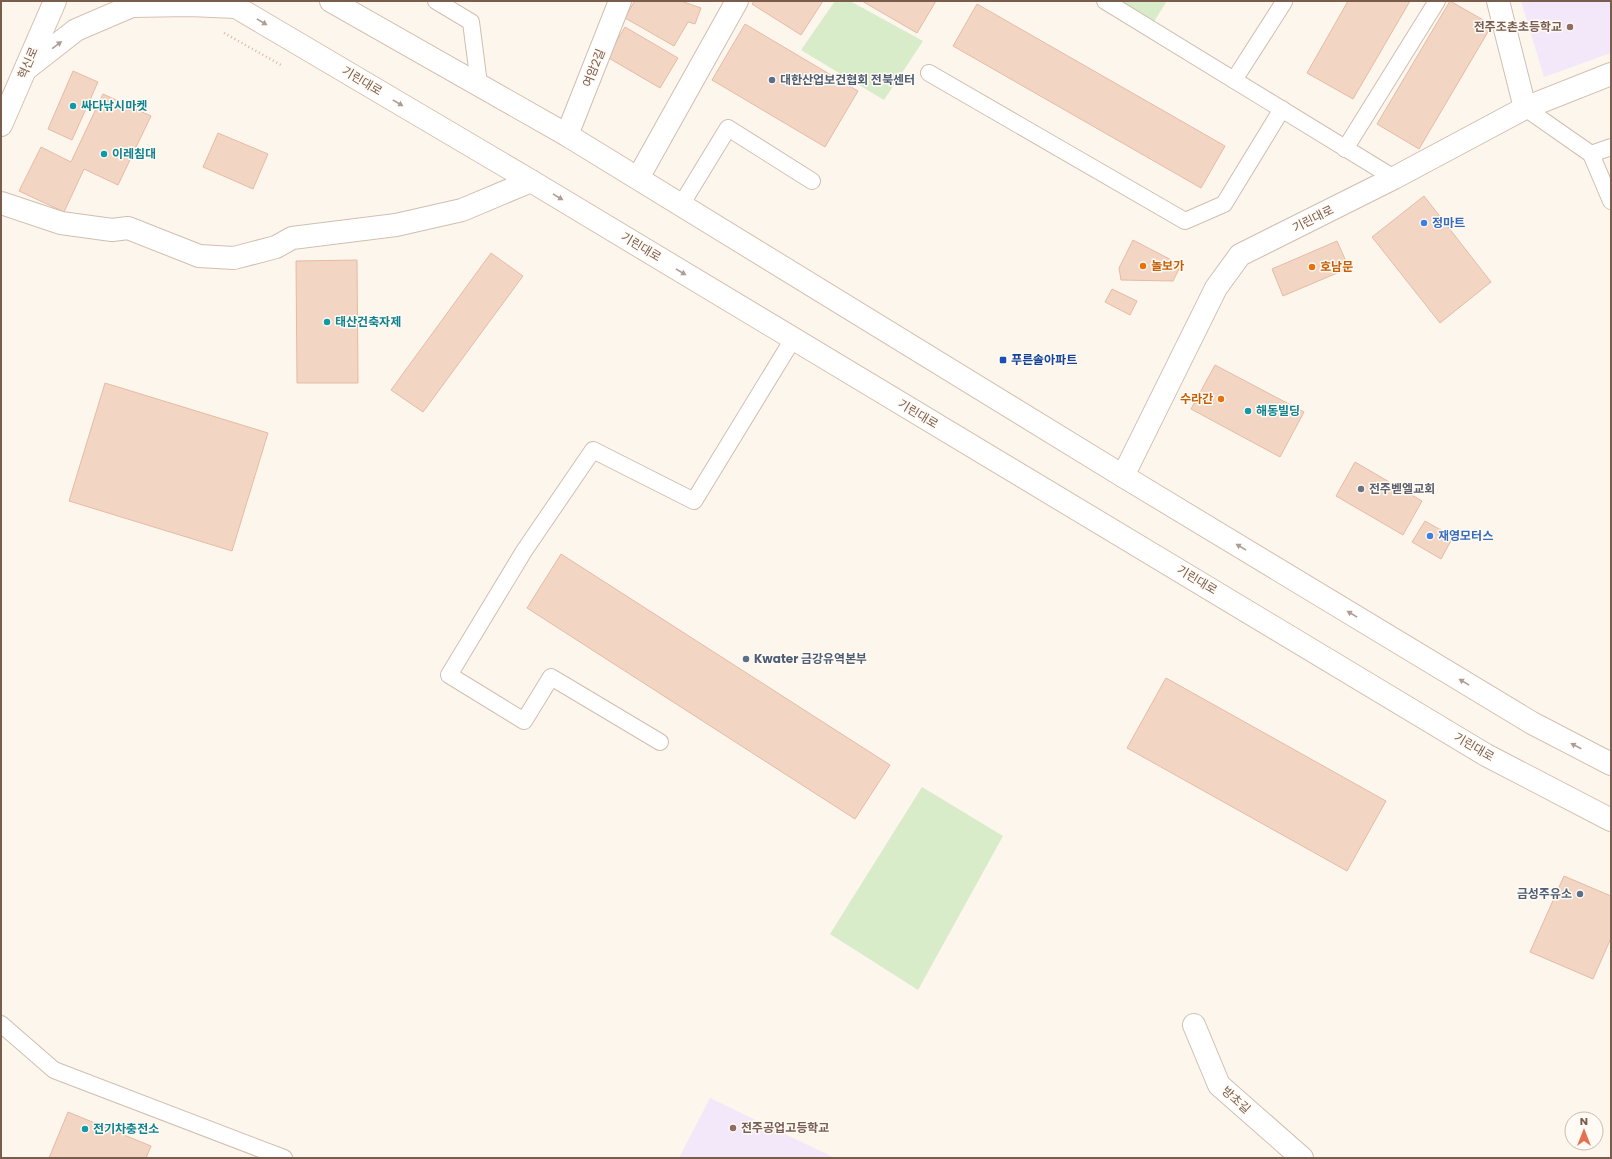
<svg xmlns="http://www.w3.org/2000/svg" width="1612" height="1159" viewBox="0 0 1612 1159" font-family="Poppins,'Noto Sans KR',sans-serif">
  <rect width="100%" height="100%" fill="#fdf6ec"/>
  <!-- education -->
  <g fill="#f3e8fa">
    <path d="M1521,1H1611V53L1544,77Z"/>
    <path d="M710,1098L835,1158H679Z"/>
  </g>
  <!-- green -->
  <g fill="#d8ecc9">
    <path d="M835,1H850L923,41L884,100L801,50Z"/>
    <path d="M1118,1H1167L1153,23Z"/>
    <path d="M922,787L1003,836L918,990L830,934Z"/>
  </g>
  <!-- building -->
  <g fill="#f3d5c3" stroke="#e6bba3">
    <path d="M632,1H681L701,8L695,24L688,22L674,46L625,18L634,2Z"/>
    <path d="M754,1H823L801,35L752,4Z"/>
    <path d="M862,1H936L917,33Z"/>
    <path d="M1348,1H1410L1353,99L1307,73Z"/>
    <path d="M1450,1L1492,25L1419,149L1377,124Z"/>
    <path d="M977,4L1225,146L1201,188L953,46Z"/>
    <path d="M745,24L858,91L825,147L712,80Z"/>
    <path d="M625,27L678,58L660,88L607,57Z"/>
    <path d="M73,71L98,82L72,140L48,129Z"/>
    <path d="M103,94L151,116L118,185L84,169L64,212L19,191L41,147L71,162Z"/>
    <path d="M218,133L268,154L253,189L203,167Z"/>
    <path d="M1424,196L1491,282L1440,323L1372,237Z"/>
    <path d="M1133,240L1181,265L1173,281L1121,280L1119,268Z"/>
    <path d="M1337,241L1349,268L1283,296L1272,269Z"/>
    <path d="M491,253L523,276L423,412L391,390Z"/>
    <path d="M357,260L358,383H297L296,261Z"/>
    <path d="M1112,289L1137,301L1130,315L1105,302Z"/>
    <path d="M1215,365L1304,412L1280,457L1191,409Z"/>
    <path d="M105,383L268,433L232,551L69,501Z"/>
    <path d="M1355,462L1422,501L1403,535L1336,496Z"/>
    <path d="M1425,521L1453,537L1441,559L1412,542Z"/>
    <path d="M561,554L890,765L855,819L527,608Z"/>
    <path d="M1166,678L1386,801L1347,871L1127,748Z"/>
    <path d="M1564,876L1611,896V938L1593,979L1530,952Z"/>
    <path d="M68,1112L151,1146L146,1158H49Z"/>
  </g>
  <g fill="none" stroke-linecap="round" stroke-linejoin="round">
    <!-- lane casing -->
    <g stroke="#d1beb0" stroke-width="18">
      <g id="lane">
        <path d="M436,1L471,22L479,84"/>
        <path d="M1105,1L1394,178"/>
        <path d="M929,73L1185,221L1224,204L1282,109"/>
        <path d="M1234,80L1284,2L1282,1"/>
        <path d="M1525,108L1591,154L1611,147"/>
        <path d="M1345,149L1437,1"/>
        <path d="M1591,154L1611,201"/>
        <path d="M681,205L728,128L812,181"/>
        <path d="M660,742L551,677L524,721L449,675L524,551L593,450L694,501L793,339"/>
        <path d="M1,1024L54,1070L284,1158"/>
      </g>
    </g>
    <!-- street casing -->
    <g stroke="#d1beb0" stroke-width="24">
      <g id="street">
        <path d="M1498,1L1525,108"/>
        <path d="M567,135L620,1"/>
        <path d="M638,178L737,1"/>
        <path d="M1,203L61,223L112,230L128,228L199,256L234,258L276,247L292,238L396,225L462,210L531,181"/>
        <path d="M1123,476L1216,288L1240,255L1394,178L1525,108L1611,74"/>
        <path d="M1194,1025L1219,1085L1302,1158"/>
      </g>
    </g>
    <!-- secondary casing -->
    <g stroke="#d6c0b0" stroke-width="24">
      <g id="secondary">
        <path d="M230,1L236,7L531,181L1486,755L1611,820"/>
        <path d="M331,1L567,135L1123,476L1532,723L1611,764"/>
        <path d="M26,69L76,30L132,6L189,5L236,7"/>
        <path d="M1,125L55,1"/>
      </g>
    </g>
    <!-- path -->
    <path stroke="#d9b8a5" stroke-width="2.5" stroke-dasharray="1 3" stroke-linecap="butt" d="M224,33L281,65"/>
    <!-- lane -->
    <use href="#lane" stroke="#fff" stroke-width="16"/>
    <!-- street -->
    <use href="#street" stroke="#fff" stroke-width="22"/>
    <!-- secondary -->
    <use href="#secondary" stroke="#fff" stroke-width="22"/>
  </g>
  <!-- one-way arrows -->
  <defs><path id="oneway-solid" d="M-6-.8H1V-3.2L6.5 0L1 3.2V.8H-6Z"/></defs>
  <g fill="#af9d94">
    <use href="#oneway-solid" transform="translate(262 22) rotate(31)"/>
    <use href="#oneway-solid" transform="translate(57 45) rotate(-37)"/>
    <use href="#oneway-solid" transform="translate(398 103) rotate(31)"/>
    <use href="#oneway-solid" transform="translate(558 197) rotate(31)"/>
    <use href="#oneway-solid" transform="translate(681 272) rotate(31)"/>
    <use href="#oneway-solid" transform="translate(1241 547) rotate(-149)"/>
    <use href="#oneway-solid" transform="translate(1352 614) rotate(-149)"/>
    <use href="#oneway-solid" transform="translate(1464 682) rotate(-149)"/>
    <use href="#oneway-solid" transform="translate(1576 746) rotate(-153)"/>
  </g>
  <!-- markers -->
  <g fill="#8d6e63" stroke="#fffaf3" stroke-width="1.5">
    <circle cx="1570" cy="27" r="4"/>
    <circle cx="733" cy="1128" r="4"/>
  </g>
  <g fill="#5c6f8a" stroke="#fffaf3" stroke-width="1.5">
    <circle cx="772" cy="80" r="4"/>
    <circle cx="746" cy="659" r="4"/>
    <circle cx="1580" cy="894" r="4"/>
  </g>
  <g fill="#0f9aa8" stroke="#fffaf3" stroke-width="1.5">
    <circle cx="73" cy="106" r="4"/>
    <circle cx="104" cy="154" r="4"/>
    <circle cx="327" cy="322" r="4"/>
    <circle cx="1248" cy="411" r="4"/>
    <circle cx="85" cy="1129" r="4"/>
  </g>
  <g fill="#3f7fe0" stroke="#fffaf3" stroke-width="1.5">
    <circle cx="1424" cy="223" r="4"/>
    <circle cx="1430" cy="536" r="4"/>
  </g>
  <g fill="#e8710a" stroke="#fffaf3" stroke-width="1.5">
    <circle cx="1143" cy="266" r="4"/>
    <circle cx="1312" cy="267" r="4"/>
    <circle cx="1221" cy="399" r="4"/>
  </g>
  <rect fill="#1a4fb4" stroke="#fffaf3" stroke-width="1.5" x="999" y="356" width="8" height="8" rx="2"/>
  <circle fill="#6b7280" stroke="#fffaf3" stroke-width="1.5" cx="1361" cy="489" r="4"/>
  <g text-anchor="middle" stroke-width="3" stroke-linejoin="round" paint-order="stroke">
    <!-- education labels -->
    <g font-size="12" font-weight="bold" fill="#785e54" stroke="#fffaf3" text-anchor="end">
      <text x="1562" y="31">전주조촌초등학교</text>
      <text x="741" y="1132" text-anchor="start">전주공업고등학교</text>
    </g>
    <!-- street labels -->
    <g font-size="12" fill="#7a5c4d" stroke="#fffaf3">
      <text transform="translate(28 63) rotate(-67)" y="4">혁신로</text>
      <text transform="translate(594 68) rotate(-68)" y="4">여암2길</text>
      <text transform="translate(362 81) rotate(31)" y="4">기린대로</text>
      <text transform="translate(1313 219) rotate(-27)" y="4">기린대로</text>
      <text transform="translate(641 247) rotate(31)" y="4">기린대로</text>
      <text transform="translate(918 414) rotate(31)" y="4">기린대로</text>
      <text transform="translate(1197 580) rotate(31)" y="4">기린대로</text>
      <text transform="translate(1474 747) rotate(30)" y="4">기린대로</text>
      <text transform="translate(1236 1100) rotate(42)" y="4">방초길</text>
    </g>
    <!-- service labels -->
    <g font-size="12" font-weight="bold" fill="#4e5e75" stroke="#fffaf3" text-anchor="start">
      <text x="780" y="84">대한산업보건협회 전북센터</text>
      <text x="754" y="663">Kwater 금강유역본부</text>
      <text x="1572" y="898" text-anchor="end">금성주유소</text>
    </g>
    <!-- culture labels -->
    <g font-size="12" font-weight="bold" fill="#0d838f" stroke="#fffaf3" text-anchor="start">
      <text x="81" y="110">싸다낚시마켓</text>
      <text x="112" y="158">이레침대</text>
      <text x="335" y="326">태산건축자제</text>
      <text x="1256" y="415">해동빌딩</text>
      <text x="93" y="1133">전기차충전소</text>
    </g>
    <!-- shop labels -->
    <g font-size="12" font-weight="bold" fill="#366cbe" stroke="#fffaf3" text-anchor="start">
      <text x="1432" y="227">정마트</text>
      <text x="1438" y="540">재영모터스</text>
    </g>
    <!-- food labels -->
    <g font-size="12" font-weight="bold" fill="#c56008" stroke="#fffaf3" text-anchor="start">
      <text x="1151" y="270">놀보가</text>
      <text x="1320" y="271">호남문</text>
      <text x="1213" y="403" text-anchor="end">수라간</text>
    </g>
    <!-- transit labels -->
    <g font-size="12" font-weight="bold" fill="#164399" stroke="#fffaf3" text-anchor="start">
      <text x="1011" y="364">푸른솔아파트</text>
    </g>
    <!-- worship labels -->
    <g font-size="12" font-weight="bold" fill="#5b616d" stroke="#fffaf3" text-anchor="start">
      <text x="1369" y="493">전주벧엘교회</text>
    </g>
  </g>
  <!-- border -->
  <rect width="1612" height="1159" fill="none" stroke="#7a5c4d" stroke-width="4"/>
  <!-- north arrow -->
  <g transform="translate(1584 1131)"><circle r="19" fill="#fffaf3" stroke="#cabbb1"/>
  <path d="M0-3L7 15L0 10L-7 15Z" fill="#e76f51"/>
  <text y="-6" font-size="11" font-weight="bold" text-anchor="middle" fill="#7a5c4d">N</text>
  </g>
</svg>
